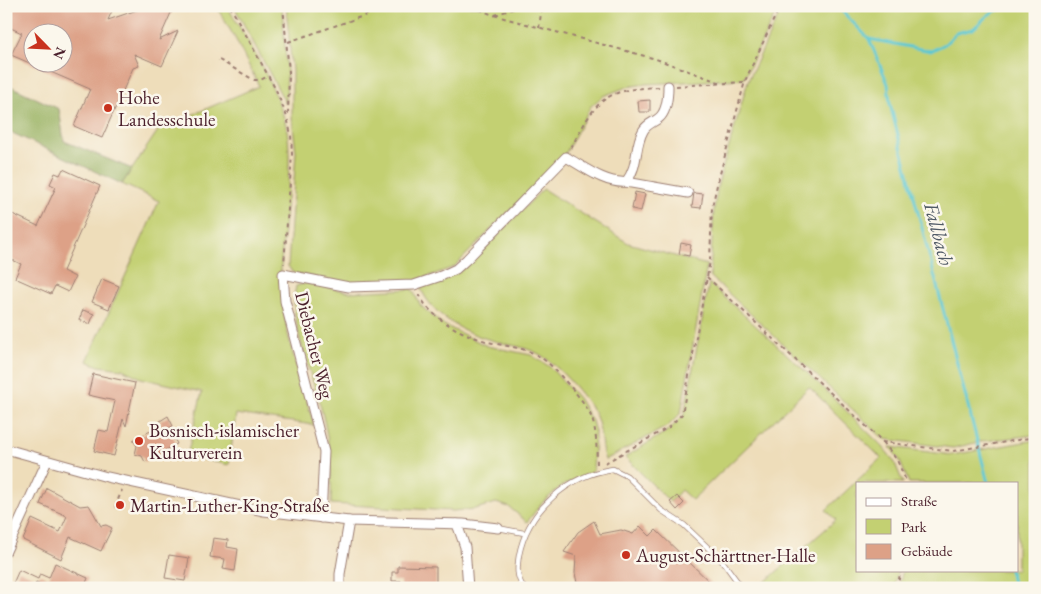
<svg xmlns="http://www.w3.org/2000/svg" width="1041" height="594" viewBox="0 0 1041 594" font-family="'EB Garamond',serif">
  <rect width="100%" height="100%" fill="#fbf7ec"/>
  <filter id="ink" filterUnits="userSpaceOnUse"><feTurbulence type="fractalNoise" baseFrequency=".02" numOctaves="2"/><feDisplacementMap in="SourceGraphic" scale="10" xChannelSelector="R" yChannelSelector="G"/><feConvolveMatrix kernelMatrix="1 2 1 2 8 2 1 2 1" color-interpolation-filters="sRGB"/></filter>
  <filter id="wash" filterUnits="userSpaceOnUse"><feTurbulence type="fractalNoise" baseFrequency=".0096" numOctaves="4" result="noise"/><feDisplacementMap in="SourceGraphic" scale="20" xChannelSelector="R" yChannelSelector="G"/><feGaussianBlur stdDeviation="1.12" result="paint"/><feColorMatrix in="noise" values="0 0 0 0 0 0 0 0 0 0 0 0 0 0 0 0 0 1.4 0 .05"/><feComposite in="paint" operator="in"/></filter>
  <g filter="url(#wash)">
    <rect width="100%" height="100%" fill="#eeddba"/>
    <!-- green -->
    <g fill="#c3d072" stroke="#86784e">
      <path d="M216,6H227C248,41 272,79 284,118C297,157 281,229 281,273C280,324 300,376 314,425L236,414L229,465L187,456L202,392L141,378L122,369L99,366L87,361L159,201L122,184L159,129L259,86L235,38Z"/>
      <path d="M234,6H282L287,72L286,104Z"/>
      <path d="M286,6H779L744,79L645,84L627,87L603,96L591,106L564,156L454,267L413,282L349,284L293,273L288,266L296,152L292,118V71Z"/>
      <path d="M783,6H1035V435L984,441L953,448L884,439L710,276L714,209L718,184L748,81Z"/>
      <path d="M543,189L628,243L707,265L681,413L668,426L605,460C599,443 603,425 592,409C581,392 557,364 539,354C524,346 507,345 491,340C462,332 432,315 420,287L457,273L468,265Z"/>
      <path d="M306,283L350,292L412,289L421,306L442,324L487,346L531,355L550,367L578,398L592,421L595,432L593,471L560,487L541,504L527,522L509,507L496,503L475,509L453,511L331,504C332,474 330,445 323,416C315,380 287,321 296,286Z"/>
      <path d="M709,283L815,380L882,446L894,461L903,483H857V570H898L894,588H758L836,520L826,510L881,458L809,387L692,500L681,490L670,502L625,457L669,430L684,415Z"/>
      <path d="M1035,440V588H898L903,570H1017V483H909L899,459L890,447L952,455Z"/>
    </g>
    <!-- forest -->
    <path fill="#9ab264" stroke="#726848" d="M6,84L59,109L64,141L132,169L122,184L6,130Z"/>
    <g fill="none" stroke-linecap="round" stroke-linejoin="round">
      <!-- stream -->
      <g stroke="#5bc8d3" stroke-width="3">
        <path d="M837,6L869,39L888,84L890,104L988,483"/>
        <path d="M869,39L931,51L945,44L956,33L973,29L988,15L1005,6"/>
        <path d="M1010,570L1014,588"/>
      </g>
    </g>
    <g id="blocks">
      <!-- building -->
      <g fill="#dda187" fill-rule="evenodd">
        <path d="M6,6H114L108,20L140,9L141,6H174L159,40L178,31L162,66L134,54L139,66L133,68L102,138L74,126L90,89L11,55L22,33L6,26ZM32,32H62V62H32Z"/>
        <path d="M650,100V112H639L638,101Z"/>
        <path d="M63,169L100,186L63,271L75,277L68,292L55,286L51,294L15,278L21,264L6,257V211L38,226L56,187L50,184L55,173L60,175Z"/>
        <path d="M635,192L645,194L641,211L632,209Z"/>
        <path d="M694,193L703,194L701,208L692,207Z"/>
        <path d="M681,243L691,245L689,256L679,254Z"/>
        <path d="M102,279L119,286L109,309L92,302Z"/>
        <path d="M83,310L94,314L90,324L79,320Z"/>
        <path d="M93,374L135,383L126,426L123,419L114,456L94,451L99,430L108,432L115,401L88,395Z"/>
        <path d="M168,416L173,426L169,428L177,444L145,462L142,456L135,454L137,446L133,440L162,425L160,421Z"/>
        <path d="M47,488L80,506L89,505L101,526L106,525L112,528L101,551L70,537L61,559L23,540L32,519L60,532L67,516L40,504Z"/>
        <path d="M677,496L684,503L677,510L670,502Z"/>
        <path d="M594,521L600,534L621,530L633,534L640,526L650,536L656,530L716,588H578L575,573L576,556L564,552L578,532Z"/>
        <path d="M213,538L228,540L227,547L238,549L235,571L223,569L225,559L210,557Z"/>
        <path d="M169,555L189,558L185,581L165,578Z"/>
        <path d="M55,563L88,578L84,588H47L36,583L34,588H11L19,570L38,579L40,574L49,578Z"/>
        <path d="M398,566L436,567V588H401V581H392V572H398Z"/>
      </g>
    </g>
  </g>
  <g filter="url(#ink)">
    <use href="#blocks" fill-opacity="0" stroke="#9c7e72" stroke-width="1"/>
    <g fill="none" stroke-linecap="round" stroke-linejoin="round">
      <!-- service casing -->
      <g stroke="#9c7e72" stroke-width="6">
        <g id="service">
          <path d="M498,528L524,533"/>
          <path d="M524,588C516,577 517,568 519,555C528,510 568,475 613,469L627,476L661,510L684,525L723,562L742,588"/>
        </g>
      </g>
      <!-- minor casing -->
      <g stroke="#9c7e72" stroke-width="11">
        <g id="minor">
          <path d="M626,182L688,193"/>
          <path d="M6,449L107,477L264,511L349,521L463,524L498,528"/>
          <path d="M321,518L324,452L285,301L283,274L349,287L414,285L441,276L456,269L467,259L566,157C584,167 605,184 626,182C639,166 634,147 643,131C647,123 656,122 661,116C667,109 668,95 668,86"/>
          <path d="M457,524L465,547L468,588"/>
          <path d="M6,551L47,461"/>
          <path d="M340,588V574L349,521"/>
        </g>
      </g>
      <!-- path -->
      <g stroke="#9c7e72" stroke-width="2" stroke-dasharray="4 4" stroke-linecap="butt">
        <path d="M230,6L276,90L287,117L291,135L292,154L284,264"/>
        <path d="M283,6L289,72L288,115"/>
        <path d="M472,6L493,15L656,59L721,83"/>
        <path d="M495,15L521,6"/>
        <path d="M539,28L542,6"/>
        <path d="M288,42L378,11L408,6"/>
        <path d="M219,60L254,80H260L269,76"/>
        <path d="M676,86L744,82"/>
        <path d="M571,148C596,101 602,89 659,87"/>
        <path d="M707,277L883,442L953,451L1035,437"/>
        <path d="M419,294C430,319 464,335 489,342C504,346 520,347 533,353C548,360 557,372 567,383C596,415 596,423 597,465"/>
        <path d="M883,442L897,460L907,483"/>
        <path d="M605,463L669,427L682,414L710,261L712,207L717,185L745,81L780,6"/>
        <path d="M115,507L122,490"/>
        <path d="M897,588L901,570"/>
      </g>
      <!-- service -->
      <use href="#service" stroke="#fff" stroke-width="4.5"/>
      <!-- minor -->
      <use href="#minor" stroke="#fff" stroke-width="9"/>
    </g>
  </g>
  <!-- markers -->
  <g fill="#c8321e" stroke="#fbf7ec" stroke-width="2">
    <circle cx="108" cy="108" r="5"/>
    <circle cx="139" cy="441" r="5"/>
    <circle cx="120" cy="505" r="5"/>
    <circle cx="626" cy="555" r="5"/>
  </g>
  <g text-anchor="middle" stroke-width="5" stroke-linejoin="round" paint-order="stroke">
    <!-- poi labels -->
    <g font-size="19" fill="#4a1f2b" stroke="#fbf7ec" text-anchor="start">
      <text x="118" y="104">Hohe<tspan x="118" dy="22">Landesschule</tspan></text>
      <text x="149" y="437">Bosnisch-islamischer<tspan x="149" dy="22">Kulturverein</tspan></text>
      <text x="130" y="512">Martin-Luther-King-Straße</text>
      <text x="636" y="562">August-Schärttner-Halle</text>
    </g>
    <!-- street labels -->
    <g font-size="19" fill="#4a1f2b" stroke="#fbf7ec">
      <text transform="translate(315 345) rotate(76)" y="7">Diebacher Weg</text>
    </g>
    <!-- water labels -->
    <g font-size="20" font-style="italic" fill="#505a66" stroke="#fbf7ec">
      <text transform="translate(939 234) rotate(75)" y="7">Fallbach</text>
    </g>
  </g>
  <!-- margin -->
  <rect width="1041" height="594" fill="none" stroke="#fbf7ec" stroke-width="25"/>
  <!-- legend -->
  <rect x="856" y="482" width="162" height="90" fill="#fbf7ec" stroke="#b4a19f"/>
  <rect x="866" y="498" width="25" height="8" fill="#ffffff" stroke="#b4a19f"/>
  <text x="901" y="506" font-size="15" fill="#4a1f2b">Straße</text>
  <rect x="866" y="519" width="25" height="15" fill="#c3d072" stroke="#b4a19f"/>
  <text x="901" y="532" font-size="15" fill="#4a1f2b">Park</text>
  <rect x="866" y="544" width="25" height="15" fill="#dda187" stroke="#b4a19f"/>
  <text x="901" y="556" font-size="15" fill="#4a1f2b">Gebäude</text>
  <!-- north arrow -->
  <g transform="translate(48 48) rotate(114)"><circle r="24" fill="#fbf7ec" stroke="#b4a19f"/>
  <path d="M0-4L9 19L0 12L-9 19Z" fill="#c8321e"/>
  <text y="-8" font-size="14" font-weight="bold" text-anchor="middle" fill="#4a1f2b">N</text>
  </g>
</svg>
